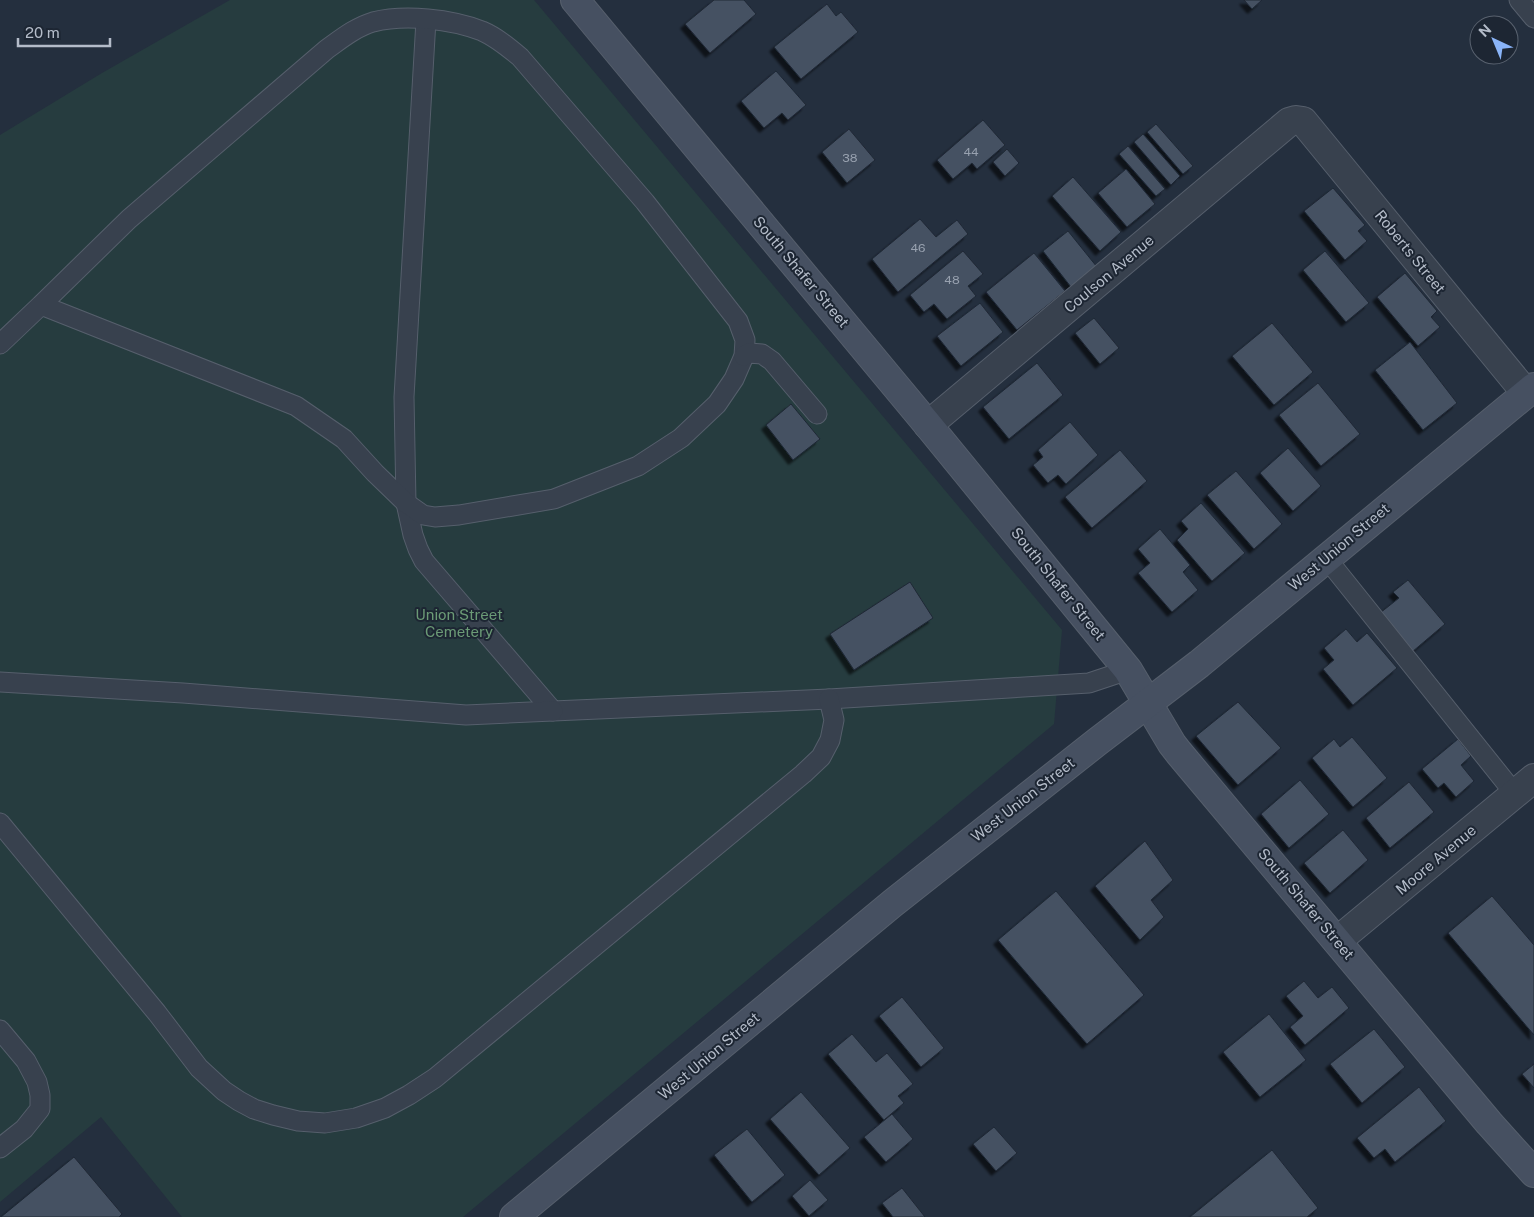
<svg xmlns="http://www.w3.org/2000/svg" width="1534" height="1217" viewBox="0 0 1534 1217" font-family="'Public Sans',sans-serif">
  <defs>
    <filter id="shadow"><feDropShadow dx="-4.5" dy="4.5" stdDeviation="1" flood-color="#0009"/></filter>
  </defs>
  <rect width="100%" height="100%" fill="#242f3e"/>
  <!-- green -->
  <path fill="#263c3f" d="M230,0H534L1062,630L1054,724L463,1217H182L101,1117L0,1202V135L102,73Z"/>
  <!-- building -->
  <g fill="#455162" stroke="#1f2835" filter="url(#shadow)">
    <path d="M714,0H744L756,14L710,53L685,24Z"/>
    <path d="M1244,0H1262L1252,9Z"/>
    <path d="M827,4L836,16L841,12L858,32L801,79L774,47Z"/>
    <path d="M776,71L806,105L788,120L782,113L764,128L741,101Z"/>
    <path d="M983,120L1005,145L977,169L972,163L953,179L937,160Z"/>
    <path d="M1156,124L1193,166L1183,174L1147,132Z"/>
    <path d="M849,129L875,160L847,183L822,152Z"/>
    <path d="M1143,134L1180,176L1171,185L1134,142Z"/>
    <path d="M1128,146L1165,189L1156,196L1119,154Z"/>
    <path d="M1007,149L1019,163L1005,176L993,162Z"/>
    <path d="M1126,169L1155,204L1127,227L1098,193Z"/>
    <path d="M1073,177L1121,232L1100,251L1052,196Z"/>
    <path d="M1333,188L1365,225L1358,231L1367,241L1345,260L1304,211Z"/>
    <path d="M920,219L936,237L957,220L968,234L898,292L872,259Z"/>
    <path d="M1068,231L1097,267L1071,287L1043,251Z"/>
    <path d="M963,251L983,274L968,286L976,296L947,319L934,304L924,312L910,295Z"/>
    <path d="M1325,251L1369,303L1346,322L1303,270Z"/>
    <path d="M1034,253L1065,291L1017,330L986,292Z"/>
    <path d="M1405,273L1437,311L1431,317L1440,327L1418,346L1377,297Z"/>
    <path d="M980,303L1003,332L961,366L937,336Z"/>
    <path d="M1094,318L1119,348L1100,364L1075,333Z"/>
    <path d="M1272,323L1313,372L1274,405L1232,356Z"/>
    <path d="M1410,342L1457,403L1423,430L1375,370Z"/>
    <path d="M1037,363L1063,395L1009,439L983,407Z"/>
    <path d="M1318,383L1360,434L1321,466L1279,415Z"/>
    <path d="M791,404L820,439L793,460L766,425Z"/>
    <path d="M1070,422L1098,455L1066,484L1058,475L1048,483L1033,465L1043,457L1038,450Z"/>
    <path d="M1288,448L1321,486L1293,511L1260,473Z"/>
    <path d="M1120,450L1147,481L1092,528L1065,497Z"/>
    <path d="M1236,471L1282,524L1254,549L1207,495Z"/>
    <path d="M1201,503L1245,553L1212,581L1177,540L1188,529L1181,521Z"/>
    <path d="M1160,529L1190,565L1183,572L1198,590L1172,612L1138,573L1150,563L1138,549Z"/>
    <path d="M1408,580L1445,624L1412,652L1380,613L1399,598L1393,592Z"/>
    <path d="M910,582L933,618L854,670L830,634Z"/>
    <path d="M1346,629L1357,642L1367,633L1397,668L1353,705L1323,669L1334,660L1324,648Z"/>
    <path d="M1238,702L1281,748L1238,785L1196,736Z"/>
    <path d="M1352,737L1387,778L1353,807L1312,758L1334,739L1340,747Z"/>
    <path d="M1458,739L1471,756L1461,765L1474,781L1456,797L1444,783L1438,788L1422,769Z"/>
    <path d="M1300,780L1329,814L1289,848L1261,814Z"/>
    <path d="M1409,782L1434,812L1390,848L1366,818Z"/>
    <path d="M1343,830L1368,860L1330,893L1304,863Z"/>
    <path d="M1145,841L1173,880L1151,900L1164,917L1140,940L1095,886Z"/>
    <path d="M1056,891L1144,995L1087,1044L998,940Z"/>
    <path d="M1492,896L1534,945V1035L1448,933Z"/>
    <path d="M1304,981L1318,998L1332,987L1349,1008L1305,1045L1290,1027L1303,1016L1286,996Z"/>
    <path d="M902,997L944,1048L921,1067L879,1016Z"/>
    <path d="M1269,1014L1306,1060L1260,1097L1223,1052Z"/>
    <path d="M1374,1029L1405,1067L1362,1103L1330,1064Z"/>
    <path d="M852,1034L876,1062L887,1053L913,1084L898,1096L904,1103L884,1120L828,1054Z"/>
    <path d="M1534,1064V1088L1522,1074Z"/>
    <path d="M1419,1087L1446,1121L1395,1162L1385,1149L1374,1158L1357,1138Z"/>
    <path d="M801,1092L850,1148L819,1175L770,1119Z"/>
    <path d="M892,1114L913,1139L886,1162L864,1137Z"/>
    <path d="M994,1127L1017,1153L996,1171L973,1144Z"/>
    <path d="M747,1129L785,1175L752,1202L714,1155Z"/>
    <path d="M1272,1150L1318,1208L1307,1217H1190Z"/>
    <path d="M74,1157L122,1214L119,1217H1Z"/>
    <path d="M810,1180L828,1200L809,1216L792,1196Z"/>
    <path d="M902,1188L925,1217H893L882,1203Z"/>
  </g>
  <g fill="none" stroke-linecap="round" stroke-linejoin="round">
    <!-- lane casing -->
    <g stroke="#565f6c" stroke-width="21">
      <g id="lane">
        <path d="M1519,0L1534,18"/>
        <path d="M426,20L404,397L406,503L413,535L418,549L424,561L553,711L829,699L1089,683L1128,670"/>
        <path d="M0,344L41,305L296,406L344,439L375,473L406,503L423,515L435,517L459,515L554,499L638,466L681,438L717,404L734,379L744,356L745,340L738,321L645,202L520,57C508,47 496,37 482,31C451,19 405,14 373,22C356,27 341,39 327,49L129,219L41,305"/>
        <path d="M744,356L749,353L762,354L772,361L817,414"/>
        <path d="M1327,559L1515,794"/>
        <path d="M0,682L183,693L466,715L553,711"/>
        <path d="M0,823L157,1013L199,1068L224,1091L239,1101L254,1109L273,1115L298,1121L325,1123L356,1118L385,1108L409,1095L435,1078L803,774L821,757L830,740L834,720L829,699"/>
        <path d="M0,1030L26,1061L37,1082L40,1095V1109L24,1129L0,1148"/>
      </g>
    </g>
    <!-- street casing -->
    <g stroke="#565f6c" stroke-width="30">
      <g id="street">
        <path d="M928,425L1289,122L1296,120L1303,121L1526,393"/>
        <path d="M1337,941L1534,778"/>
      </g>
    </g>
    <!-- secondary casing -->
    <g stroke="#565f6c" stroke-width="30">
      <g id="secondary">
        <path d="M575,0L928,425L1128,670L1172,744L1179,753L1489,1123L1534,1173"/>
        <path d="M514,1217L893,903L1097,742L1199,664L1534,387"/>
      </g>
    </g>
    <!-- lane -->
    <use href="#lane" stroke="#38414e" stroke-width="19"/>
    <!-- street -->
    <use href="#street" stroke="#38414e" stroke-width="28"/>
    <!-- secondary -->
    <use href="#secondary" stroke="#465061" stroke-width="28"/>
  </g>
  <g text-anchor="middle" stroke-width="4" stroke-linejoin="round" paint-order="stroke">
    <!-- number labels -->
    <g font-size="12" fill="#98a1af">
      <text x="971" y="156">44</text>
      <text x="850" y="162">38</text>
      <text x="918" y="252">46</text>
      <text x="952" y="284">48</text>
    </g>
    <!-- street labels -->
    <g font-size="15" fill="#b4bcc9" stroke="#1d2633">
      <text transform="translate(1410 252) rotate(51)" y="5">Roberts Street</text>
      <text transform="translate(801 272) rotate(50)" y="5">South Shafer Street</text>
      <text transform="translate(1109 274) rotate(-40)" y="5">Coulson Avenue</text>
      <text transform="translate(1339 547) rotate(-40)" y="5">West Union Street</text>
      <text transform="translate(1058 584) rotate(51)" y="5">South Shafer Street</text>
      <text transform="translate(1023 800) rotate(-38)" y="5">West Union Street</text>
      <text transform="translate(1436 860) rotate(-40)" y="5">Moore Avenue</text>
      <text transform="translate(1306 904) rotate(50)" y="5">South Shafer Street</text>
      <text transform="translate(709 1056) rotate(-40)" y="5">West Union Street</text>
    </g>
    <!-- park labels -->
    <g font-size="15" fill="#6b9a76" stroke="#1d2633">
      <text x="459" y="620">Union Street<tspan x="459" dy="17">Cemetery</tspan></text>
    </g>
  </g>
  <!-- north arrow -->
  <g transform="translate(1494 40) rotate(316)"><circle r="24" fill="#1d2633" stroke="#59626f"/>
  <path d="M0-4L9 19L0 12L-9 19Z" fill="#8ab4f8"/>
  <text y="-8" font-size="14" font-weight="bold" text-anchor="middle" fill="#b4bcc9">N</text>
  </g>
  <!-- scale -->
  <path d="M18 38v8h92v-8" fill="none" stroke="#b4bcc9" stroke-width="2.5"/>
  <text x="25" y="38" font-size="15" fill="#b4bcc9" stroke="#1d2633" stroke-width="4" paint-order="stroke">20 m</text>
</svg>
